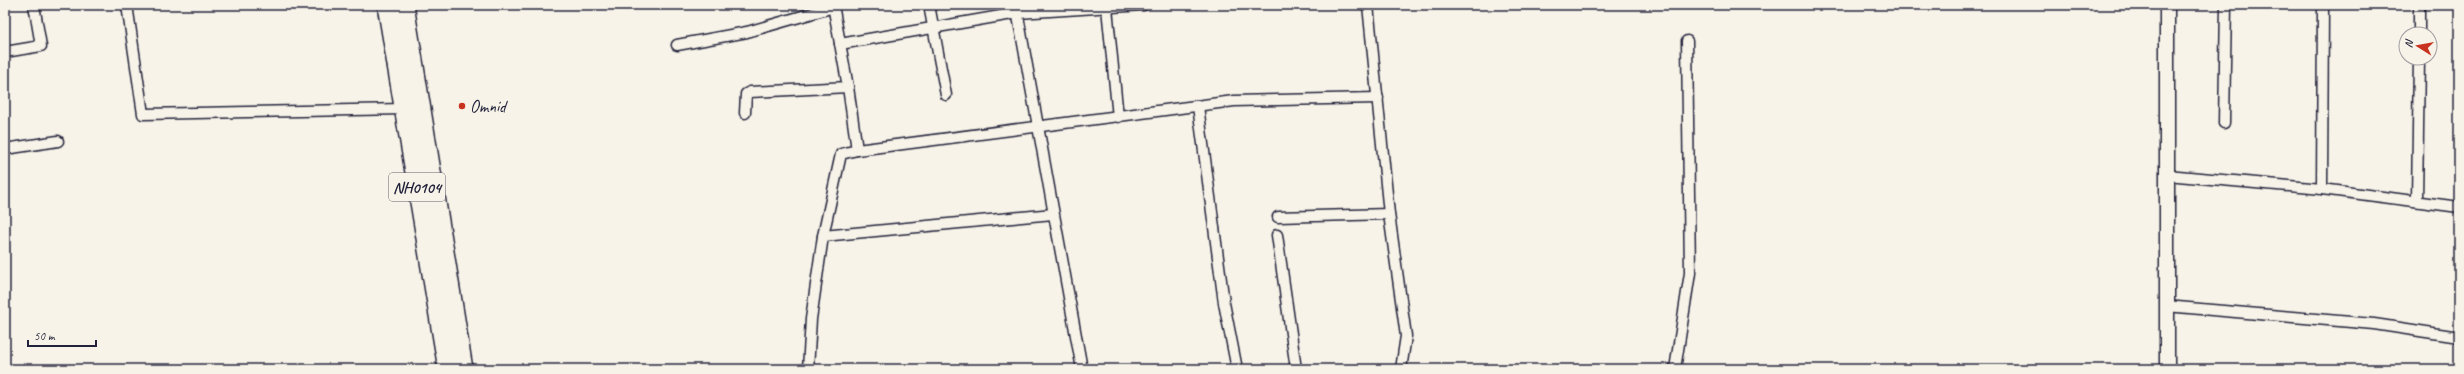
<svg xmlns="http://www.w3.org/2000/svg" width="2464" height="374" viewBox="0 0 2464 374" font-family="Caveat,sans-serif">
  <rect width="100%" height="100%" fill="#f7f3e8"/>
  <filter id="ink" filterUnits="userSpaceOnUse"><feTurbulence type="fractalNoise" baseFrequency=".025" numOctaves="2"/><feDisplacementMap in="SourceGraphic" scale="8" xChannelSelector="R" yChannelSelector="G"/><feConvolveMatrix kernelMatrix="1 2 1 2 8 2 1 2 1" color-interpolation-filters="sRGB"/></filter>
  <g filter="url(#ink)">
    <g fill="none" stroke-linecap="round" stroke-linejoin="round">
      <!-- street casing -->
      <g stroke="#22223b" stroke-width="13">
        <g id="street">
          <path d="M127,5L143,114L404,109"/>
          <path d="M833,5L848,87L857,150"/>
          <path d="M929,5L946,95"/>
          <path d="M1016,5L1082,369"/>
          <path d="M1368,5L1389,214L1406,336L1401,369"/>
          <path d="M1107,8L1118,117"/>
          <path d="M2419,34V5"/>
          <path d="M840,44L1018,13L1144,5"/>
          <path d="M677,45L747,32L834,7"/>
          <path d="M5,52L41,46L34,5"/>
          <path d="M1198,106L1224,303L1237,369"/>
          <path d="M745,113L746,94L750,92L848,87"/>
          <path d="M2224,123L2226,5"/>
          <path d="M5,149L58,141"/>
          <path d="M2167,175L2322,189L2459,207"/>
          <path d="M2322,189L2323,5"/>
          <path d="M2417,201L2419,58"/>
          <path d="M1278,217L1389,214"/>
          <path d="M1277,235L1296,369"/>
          <path d="M823,236L1053,214"/>
          <path d="M2166,306L2374,324L2459,337"/>
          <path d="M808,369L811,319L823,236L841,154L857,150L1234,101L1378,98"/>
          <path d="M1675,369L1690,273L1687,41"/>
        </g>
      </g>
      <!-- secondary casing -->
      <g stroke="#22223b" stroke-width="17">
        <path id="secondary" d="M2167,369V5"/>
      </g>
      <!-- highway casing -->
      <g stroke="#22223b" stroke-width="22">
        <g id="highway">
          <path d="M387,5L448,369"/>
          <path d="M404,5L463,369"/>
        </g>
      </g>
      <!-- street -->
      <use href="#street" stroke="#f7f3e8" stroke-width="10"/>
      <!-- secondary -->
      <use href="#secondary" stroke="#f7f3e8" stroke-width="14"/>
      <!-- highway -->
      <use href="#highway" stroke="#f7f3e8" stroke-width="19"/>
    </g>
  </g>
  <!-- markers -->
  <circle fill="#c8321e" stroke="#f7f3e8" stroke-width="1.5" cx="462" cy="106" r="4"/>
  <g text-anchor="middle" stroke-width="4" stroke-linejoin="round" paint-order="stroke">
    <!-- shield labels -->
    <rect fill="#f7f3e8" stroke="#62616f" stroke-width="1" x="389" y="173" width="56" height="28" rx="3"/>
    <g font-size="16" font-weight="bold" fill="#22223b">
      <text x="417" y="193">NH0104</text>
    </g>
    <!-- poi labels -->
    <g font-size="17" fill="#22223b" stroke="#f7f3e8" text-anchor="start">
      <text x="470" y="112">Omnid</text>
    </g>
  </g>
  <!-- margin -->
  <rect width="2464" height="374" fill="none" stroke="#f7f3e8" stroke-width="20"/>
  <rect x="10" y="10" width="2444" height="354" fill="none" stroke="#22223b" stroke-width="1.5" filter="url(#ink)"/>
  <!-- north arrow -->
  <g transform="translate(2418 46) rotate(281)"><circle r="19" fill="#f7f3e8" stroke="#a29fa3"/>
  <path d="M0-3L7 15L0 10L-7 15Z" fill="#c8321e"/>
  <text y="-6" font-size="11" font-weight="bold" text-anchor="middle" fill="#22223b">N</text>
  </g>
  <!-- scale -->
  <path d="M28 340v6h68v-6" fill="none" stroke="#22223b" stroke-width="2"/>
  <text x="34" y="340" font-size="12" fill="#22223b" stroke="#f7f3e8" stroke-width="3" paint-order="stroke">50 m</text>
</svg>
